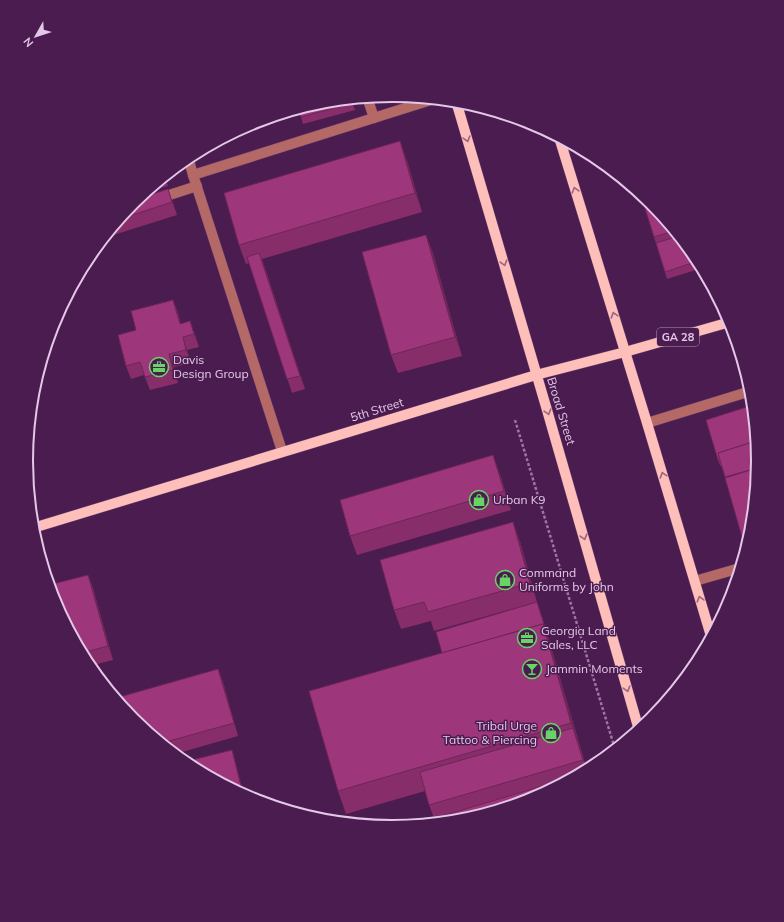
<svg xmlns="http://www.w3.org/2000/svg" width="784" height="922" viewBox="0 0 784 922" font-family="Mulish,sans-serif">
  <rect width="100%" height="100%" fill="#4a1c50"/>
  <g fill="none" stroke-linecap="round" stroke-linejoin="round">
    <!-- minor casing -->
    <g stroke="#663b6b" stroke-width="11">
      <g id="minor">
        <path d="M367,97L374,118"/>
        <path d="M188,157L193,175L434,99"/>
        <path d="M193,175L282,451"/>
        <path d="M157,199L197,186"/>
        <path d="M647,423L751,391"/>
        <path d="M695,581L740,568"/>
      </g>
    </g>
    <!-- major casing -->
    <g stroke="#663b6b" stroke-width="11">
      <g id="major">
        <path d="M456,101L547,410L639,730"/>
        <path d="M559,137L647,423L711,636"/>
        <path d="M33,528L536,375L625,352L730,322"/>
      </g>
    </g>
    <!-- path -->
    <path stroke="#9b769f" stroke-width="2.5" stroke-dasharray="3 2" stroke-linecap="butt" d="M515,420L615,749"/>
    <!-- minor -->
    <use href="#minor" stroke="#b56966" stroke-width="10"/>
    <!-- major -->
    <use href="#major" stroke="#febfba" stroke-width="10"/>
  </g>
  <!-- wall -->
  <g fill="#872e6a">
    <path d="M351,99L355,110L303,124L301,117L321,102Z"/>
    <path d="M407,160L422,212L262,259L305,389L292,393L249,263L246,264L239,245Z"/>
    <path d="M165,176L168,186L144,193Z"/>
    <path d="M168,189L177,215L104,238L133,202Z"/>
    <path d="M651,202L696,258L702,268L667,279L654,237Z"/>
    <path d="M426,235L433,253L462,356L398,373L391,355Z"/>
    <path d="M173,300L178,313L181,324L190,321L195,335L199,347L187,350L191,363L174,367L178,383L150,390L144,375L131,379L126,366L136,330Z"/>
    <path d="M706,420L751,533L746,548L742,537L722,466L721,467L718,460Z"/>
    <path d="M500,474L511,510L357,555L350,536Z"/>
    <path d="M520,541L537,602L434,631L431,621L401,629L394,610Z"/>
    <path d="M88,575L93,588L113,660L89,666L54,601Z"/>
    <path d="M542,616L587,770L532,799L463,820L436,823L429,805L425,791L346,814L338,791Z"/>
    <path d="M218,669L223,682L238,736L175,754L133,720Z"/>
  </g>
  <!-- shaded-wall -->
  <g fill="#6e2656">
    <path d="M400,141L407,160L422,212L415,193Z"/>
    <path d="M426,235L433,253L462,356L455,337Z"/>
    <path d="M259,253L264,266L305,389L300,376Z"/>
    <path d="M173,300L178,313L184,337L180,324Z"/>
    <path d="M190,321L195,335L199,347L194,334Z"/>
    <path d="M183,337L191,363L186,350Z"/>
    <path d="M169,354L174,367L178,383L173,370Z"/>
    <path d="M493,455L500,474L511,510L504,491Z"/>
    <path d="M513,522L520,541L537,602L530,583Z"/>
    <path d="M88,575L93,588L113,660L108,646Z"/>
    <path d="M537,602L542,616L551,647L580,747L571,723Z"/>
    <path d="M218,669L223,682L238,736L234,723Z"/>
    <path d="M573,728L580,747L587,770L583,760Z"/>
    <path d="M232,750L234,756L244,795L243,794Z"/>
  </g>
  <!-- building -->
  <g fill="#9d367b" stroke="#6e2656">
    <path d="M351,99L352,103L301,117L298,109L321,102Z"/>
    <path d="M400,141L415,193L239,245L224,193Z"/>
    <path d="M168,189L172,202L120,219L133,202L137,199Z"/>
    <path d="M645,198L651,202L674,231L654,237L642,199Z"/>
    <path d="M426,235L455,337L391,355L362,252Z"/>
    <path d="M679,236L696,258L698,261L665,272L656,243Z"/>
    <path d="M259,253L300,376L287,379L247,257Z"/>
    <path d="M173,300L180,324L190,321L194,334L183,337L186,350L169,354L173,370L145,377L140,362L126,366L118,335L136,330L131,311Z"/>
    <path d="M753,405L756,441L718,453L720,459L718,460L706,420Z"/>
    <path d="M756,441L758,461L757,468L725,477L718,453Z"/>
    <path d="M493,455L504,491L350,536L340,500Z"/>
    <path d="M757,468L751,533L750,535L742,537L725,478Z"/>
    <path d="M513,522L530,583L428,612L424,602L394,610L380,560Z"/>
    <path d="M88,575L108,646L82,653L54,601L49,585Z"/>
    <path d="M537,602L547,634L543,624L442,653L436,632Z"/>
    <path d="M543,624L571,723L338,791L309,691Z"/>
    <path d="M218,669L234,723L162,743L133,720L116,698Z"/>
    <path d="M573,728L583,760L429,805L420,772Z"/>
    <path d="M232,750L243,794L188,765L184,762Z"/>
    <path d="M573,777L532,799L463,820L436,823L435,818Z"/>
  </g>
  <!-- one-way arrows -->
  <defs><path id="oneway-chevron" d="M-2-3.5L2.5 0L-2 3.5" fill="none" stroke-width="1.6" stroke-linecap="round" stroke-linejoin="round"/></defs>
  <g stroke="#9b6580">
    <use href="#oneway-chevron" transform="translate(467 139) rotate(74)"/>
    <use href="#oneway-chevron" transform="translate(575 190) rotate(-107)"/>
    <use href="#oneway-chevron" transform="translate(504 263) rotate(74)"/>
    <use href="#oneway-chevron" transform="translate(614 315) rotate(-107)"/>
    <use href="#oneway-chevron" transform="translate(548 412) rotate(73)"/>
    <use href="#oneway-chevron" transform="translate(663 475) rotate(-107)"/>
    <use href="#oneway-chevron" transform="translate(584 537) rotate(74)"/>
    <use href="#oneway-chevron" transform="translate(700 599) rotate(-106)"/>
    <use href="#oneway-chevron" transform="translate(627 689) rotate(74)"/>
  </g>
  <!-- icons -->
  <defs>
    <g id="office-ring" transform="scale(1)"><circle r="9.5" fill="#4a1c50" stroke="#68d465" stroke-width="1.5"/><path d="M-6-3h4V-5.5h4V-3h4V5H-6ZM-1-4.5V-3h2v-1.5ZM-6 0V1H6V0Z" fill="#68d465"/></g>
    <g id="shop-ring" transform="scale(1)"><circle r="9.5" fill="#4a1c50" stroke="#68d465" stroke-width="1.5"/><path d="M-5-2.5h2.3a2.7 3.5 0 0 1 5.4 0H5L5.5 6h-11ZM-1.5-2.5h3a1.5 2.3 0 0 0-3 0Z" fill="#68d465"/></g>
    <g id="bar-ring" transform="scale(1)"><circle r="9.5" fill="#4a1c50" stroke="#68d465" stroke-width="1.5"/><path d="M-6-5H6L.8 .8V4.5H3.5V6h-7V4.5H-.8V.8Z" fill="#68d465"/></g>
  </defs>
  <g fill-rule="evenodd">
    <use href="#office-ring" x="159" y="367"/>
    <use href="#shop-ring" x="479" y="500"/>
    <use href="#shop-ring" x="505" y="580"/>
    <use href="#office-ring" x="527" y="638"/>
    <use href="#bar-ring" x="532" y="669"/>
    <use href="#shop-ring" x="551" y="733"/>
  </g>
  <g text-anchor="middle" stroke-width="3" stroke-linejoin="round" paint-order="stroke">
    <!-- shield labels -->
    <rect fill="#4a1c50" stroke="#b694ba" stroke-width="1" x="657" y="328" width="42" height="18" rx="3"/>
    <g font-size="11" font-weight="bold" fill="#e4c8e7">
      <text x="678" y="341">GA 28</text>
    </g>
    <!-- poi labels -->
    <g font-size="12" fill="#e4c8e7" stroke="#4a1c50" text-anchor="start">
      <text x="173" y="364">Davis<tspan x="173" dy="14">Design Group</tspan></text>
      <text x="493" y="504">Urban K9</text>
      <text x="519" y="577">Command<tspan x="519" dy="14">Uniforms by John</tspan></text>
      <text x="541" y="635">Georgia Land<tspan x="541" dy="14">Sales, LLC</tspan></text>
      <text x="546" y="673">Jammin Moments</text>
      <text x="537" y="730" text-anchor="end">Tribal Urge<tspan x="537" dy="14">Tattoo &amp; Piercing</tspan></text>
    </g>
    <!-- street labels -->
    <g font-size="12" fill="#e4c8e7" stroke="#4a1c50">
      <text transform="translate(377 410) rotate(-17)" y="4">5th Street</text>
      <text transform="translate(561 411) rotate(73)" y="4">Broad Street</text>
    </g>
  </g>
  <!-- crop -->
  <path d="M0 0H784V922H0ZM33 461a359 359 0 1 1 718 0a359 359 0 1 1-718 0Z" fill="#4a1c50" fill-rule="evenodd"/>
  <path fill="none" stroke="#e4c8e7" stroke-width="2" d="M33 461a359 359 0 1 1 718 0a359 359 0 1 1-718 0Z"/>
  <!-- north arrow -->
  <g transform="translate(36 36) rotate(231)" stroke="#4a1c50" stroke-width="3" paint-order="stroke">
  <path d="M0-3L7 15L0 10L-7 15Z" fill="#e4c8e7"/>
  <text y="-6" font-size="11" font-weight="bold" text-anchor="middle" fill="#e4c8e7">N</text>
  </g>
</svg>
